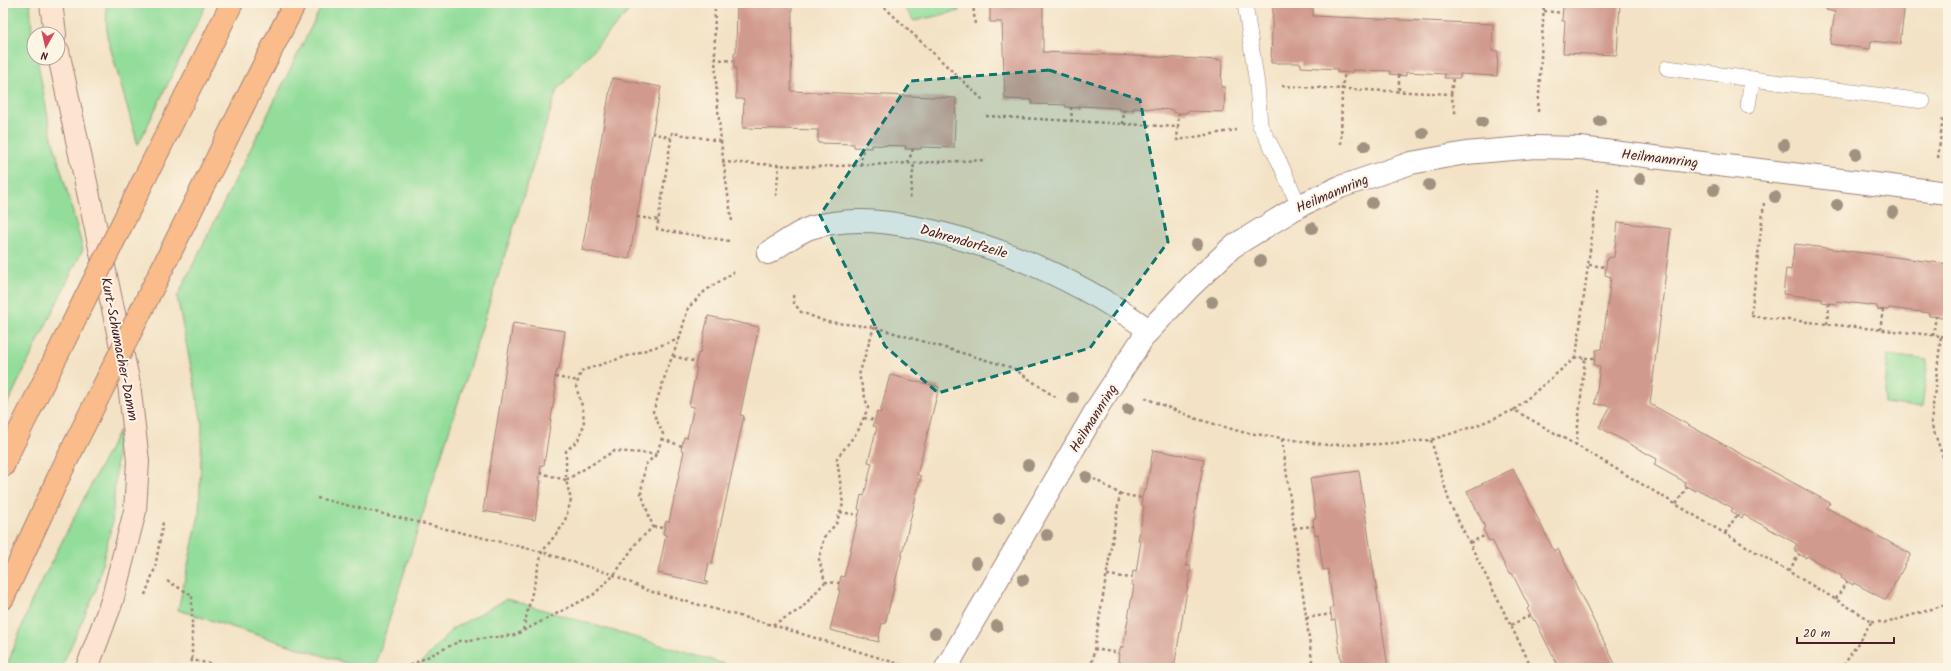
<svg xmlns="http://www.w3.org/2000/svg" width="1951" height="671" viewBox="0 0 1951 671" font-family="Kalam,sans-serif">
  <rect width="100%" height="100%" fill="#fcf5e5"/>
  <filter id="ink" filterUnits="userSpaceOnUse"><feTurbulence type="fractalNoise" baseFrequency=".025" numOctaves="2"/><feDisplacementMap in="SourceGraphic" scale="8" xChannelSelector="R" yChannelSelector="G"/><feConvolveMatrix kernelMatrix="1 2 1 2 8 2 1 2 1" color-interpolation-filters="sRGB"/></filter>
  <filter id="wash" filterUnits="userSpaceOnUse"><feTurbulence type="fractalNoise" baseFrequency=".012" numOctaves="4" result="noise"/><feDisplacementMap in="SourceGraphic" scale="16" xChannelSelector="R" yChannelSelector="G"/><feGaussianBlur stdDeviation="0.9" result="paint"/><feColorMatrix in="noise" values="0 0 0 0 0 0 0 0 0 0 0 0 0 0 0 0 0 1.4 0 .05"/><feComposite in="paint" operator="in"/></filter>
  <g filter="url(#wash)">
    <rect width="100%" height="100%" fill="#f3e2c5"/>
    <!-- green -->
    <g fill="#92dd9a" stroke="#6e7e62">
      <path d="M3,3H30L34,58H37L51,134L83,249L3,413Z"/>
      <path d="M106,3H207L138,145L107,36Z"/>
      <path d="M323,3H636L557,90L374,668H362L178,610L199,515L202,423L177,297Z"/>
      <path d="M901,3H958L959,11L914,21Z"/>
      <path d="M1888,355L1928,360L1922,408L1884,403Z"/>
      <path d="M119,430L112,524L96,590L61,668H6L32,600Z"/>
      <path d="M507,599L738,668H417L452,629Z"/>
    </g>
    <g id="blocks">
      <!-- building -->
      <g fill="#d19a8e">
        <path d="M737,3H792L791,91L956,98L954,148L921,147V149H905L906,146L871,145V148L854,147V144L818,143V130L743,128L744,99H736V68H734V53H736Z"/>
        <path d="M990,3H1043V52L1222,60L1221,87H1225L1224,112L1187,111V113H1179L1173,112V110L1133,108L1134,110H1119V108L1079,106V108L1065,107L1066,105L1032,104V100L1005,99L1002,22H990Z"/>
        <path d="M1273,3H1313V16L1493,24L1492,51H1498L1497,76L1460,74V78H1444L1445,74L1406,72V76L1390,74V71L1352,70V73L1337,72V69L1301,67V63H1271Z"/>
        <path d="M1566,3H1620L1617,55L1563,53L1565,21H1562L1563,6H1566Z"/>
        <path d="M1827,3H1905L1900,44L1871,41L1870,49L1830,44L1835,12L1826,10Z"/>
        <path d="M612,78L661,87L629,259L582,250Z"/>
        <path d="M1618,222L1671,229L1650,404L1830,503L1827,508L1911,554L1886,600L1854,583L1853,585L1841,578L1842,576L1807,556L1806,558L1795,552L1796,550L1794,549L1797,544L1744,515L1742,518L1737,515L1731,511L1733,508L1697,489L1696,491L1684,485L1685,482L1654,465L1657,459L1599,427L1611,406L1595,404L1600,367L1594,365L1596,350L1602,349L1611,277L1605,275L1607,258L1614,257Z"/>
        <path d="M1795,244L1948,264V315H1943L1942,317L1929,316V313L1889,308L1888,310L1877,309V306L1837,301V304L1829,303L1822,302V299L1783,294L1786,269L1791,270Z"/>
        <path d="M708,316L759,327L740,415L744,416L712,564L709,563L705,581L708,582L707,584L658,573L666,535L663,534L666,521L669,522L684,451L681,450L684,437L687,438L694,407L689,406L697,368H695L698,353L700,354Z"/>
        <path d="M513,323L565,331L559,370H557L555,377L554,386H556L544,465H541L540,473L539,480L541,481L535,520L483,511Z"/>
        <path d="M890,375L939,387L917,475L921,476L885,624L882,623L878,640H879V642L830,630L840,590H838L841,576L844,577L860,510L858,509L861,495L864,496L872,463L868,462L877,427L873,426L877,412L880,413Z"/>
        <path d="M1153,450L1204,459L1186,566H1191L1174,668H1120L1121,662H1118L1119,653L1121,647H1123L1134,585H1131L1133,571L1136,572L1141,541H1138L1144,506L1141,505L1142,498L1144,490L1146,491Z"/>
        <path d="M1513,469L1554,551L1558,549L1617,668H1559L1535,620L1534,621L1527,609L1529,607L1512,573L1509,574L1492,540L1489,541L1483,529L1485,527L1467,491Z"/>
        <path d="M1359,471L1388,668H1342L1335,620L1332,621L1331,614L1330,608L1333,607L1328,569L1323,570L1318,534L1315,535L1313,519L1316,518L1310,478Z"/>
      </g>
    </g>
  </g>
  <g filter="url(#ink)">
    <use href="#blocks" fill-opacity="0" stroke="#9e8078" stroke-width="1"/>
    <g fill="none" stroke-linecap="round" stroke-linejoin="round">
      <!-- lane casing -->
      <g stroke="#9e8078" stroke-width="16">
        <g id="lane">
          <path d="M1245,3L1257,85L1260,125L1279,161L1299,206"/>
          <path d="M1667,68L1752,79L1748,106"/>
          <path d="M1752,79L1923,101"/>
        </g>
      </g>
      <!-- street casing -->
      <g stroke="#9e8078" stroke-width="24">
        <g id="street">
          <path d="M768,253C781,245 796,233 810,228C851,215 895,222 936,232C1013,251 1084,284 1149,330"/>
          <path d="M946,668L1099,405L1145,335L1189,288L1232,247L1299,206L1340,187L1411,163L1466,153L1535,147L1580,148L1948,193"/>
        </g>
      </g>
      <!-- secondary casing -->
      <g stroke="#9e8078" stroke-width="24">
        <g id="secondary">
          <path d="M51,3L55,34"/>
          <path d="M58,51L129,384L138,461L135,511L112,601L87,668"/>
        </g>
      </g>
      <!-- highway casing -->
      <g stroke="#9e8078" stroke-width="24">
        <g id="highway">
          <path d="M186,95L232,3"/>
          <path d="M236,120L295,3"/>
          <path d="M3,466L9,452"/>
          <path d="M3,598L59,476"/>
        </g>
      </g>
      <!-- path -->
      <g stroke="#9e8078" stroke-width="2.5" stroke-dasharray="3 3" stroke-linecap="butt">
        <path d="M715,3C713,79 720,146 732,221"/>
        <path d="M880,3L984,101"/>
        <path d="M973,3L975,25"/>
        <path d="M1544,11L1563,13"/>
        <path d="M714,59L734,61"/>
        <path d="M1399,75V91"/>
        <path d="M1282,86L1451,94L1456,116"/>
        <path d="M1946,90L1948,71"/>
        <path d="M1451,94L1453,78"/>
        <path d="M1071,107L1072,121"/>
        <path d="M1538,112L1544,3"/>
        <path d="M986,116L1178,127L1177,140L1236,130"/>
        <path d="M1123,124L1124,110"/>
        <path d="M1178,127L1179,113"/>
        <path d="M652,133L671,138"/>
        <path d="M720,141L672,133L657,229L729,241"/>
        <path d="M1341,144L1342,87L1345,72"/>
        <path d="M1938,158L1943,117"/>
        <path d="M722,162L814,167L986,160"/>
        <path d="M908,163L913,149"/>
        <path d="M861,165L863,147"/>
        <path d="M1598,189L1576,357L1585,358L1576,445L1872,621L1842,668"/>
        <path d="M776,196L779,165"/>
        <path d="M910,198L914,163"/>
        <path d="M1764,203L1751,316L1941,336L1931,423L1948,471"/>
        <path d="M637,217L658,220"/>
        <path d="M1589,265L1606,267"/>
        <path d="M793,295L794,303L801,312L827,322L874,327L1013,368L1058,399"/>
        <path d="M1827,324L1829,303"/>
        <path d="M1880,330L1883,310"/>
        <path d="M1933,336L1936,316"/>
        <path d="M1941,336L1948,337"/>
        <path d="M673,356L696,362"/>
        <path d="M1585,358H1595"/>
        <path d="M555,377L578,381"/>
        <path d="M1145,398L1197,419L1242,432L1327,445L1382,444L1431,440L1475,426L1514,410L1576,445"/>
        <path d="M1514,410L1576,357"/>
        <path d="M864,418L875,420"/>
        <path d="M662,439L682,446"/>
        <path d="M1282,439L1313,668"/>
        <path d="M1431,440L1450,504L1532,668"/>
        <path d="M540,473L566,480V451L578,440L584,425L583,409L576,387L581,371L680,339"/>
        <path d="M1120,494L1142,498"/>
        <path d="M317,498L542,552L614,575L649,591L772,625L801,609L825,582L819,559L824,537L836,524L843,504L837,458L858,431L868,408L859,375L874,327"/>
        <path d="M1676,504L1687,487"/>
        <path d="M840,512L859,515"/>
        <path d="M653,527L665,528"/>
        <path d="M1294,528L1314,526"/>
        <path d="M1725,533L1737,515"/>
        <path d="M1470,543L1486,535"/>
        <path d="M1789,571L1799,554"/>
        <path d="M1107,575L1132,578"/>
        <path d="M167,581L192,595V660"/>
        <path d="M825,582L839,583"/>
        <path d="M145,595L155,568L163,522"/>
        <path d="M1836,599L1847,581"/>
        <path d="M1306,618L1331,614"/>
        <path d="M1872,621L1886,623L1948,604"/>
        <path d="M773,625L912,668"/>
        <path d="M1511,625L1531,615"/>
        <path d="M523,630L542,552L564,524L571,500L566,480L614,451L656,454"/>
        <path d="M1094,649L1119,653"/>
        <path d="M190,668L192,660L230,668"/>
        <path d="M405,668L460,641L515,635L593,595L614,575L637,542L653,527L641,493L645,465L657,454L663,434L653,412L668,367L679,340L688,308L705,291L734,272"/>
        <path d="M1091,668L1120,494L1094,479"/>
      </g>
      <!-- lane -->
      <use href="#lane" stroke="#fff" stroke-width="15"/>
      <!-- street -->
      <use href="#street" stroke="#fff" stroke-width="22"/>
      <!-- secondary -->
      <use href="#secondary" stroke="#fde4d0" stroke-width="22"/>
      <!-- highway -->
      <use href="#highway" stroke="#f9bc8a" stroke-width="22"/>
      <!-- highway-bridge casing -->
      <g stroke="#9e8078" stroke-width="24" stroke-linecap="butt">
        <g id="highway-bridge">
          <path d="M9,452L186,95"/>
          <path d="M59,476L236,120"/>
        </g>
      </g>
      <!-- highway-bridge -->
      <use href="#highway-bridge" stroke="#f9bc8a" stroke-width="22"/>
    </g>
    <!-- trees -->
    <g fill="#a09180">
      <circle cx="1600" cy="121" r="6"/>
      <circle cx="1482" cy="122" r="6"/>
      <circle cx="1423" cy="133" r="6"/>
      <circle cx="1784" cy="145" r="6"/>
      <circle cx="1365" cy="146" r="6"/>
      <circle cx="1856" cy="154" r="6"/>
      <circle cx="1640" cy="179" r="6"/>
      <circle cx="1429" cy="185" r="6"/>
      <circle cx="1714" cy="190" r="6"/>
      <circle cx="1775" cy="197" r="6"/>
      <circle cx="1372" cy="203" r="6"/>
      <circle cx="1837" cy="205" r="6"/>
      <circle cx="1893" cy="212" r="6"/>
      <circle cx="1312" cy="228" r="6"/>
      <circle cx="1197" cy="244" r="6"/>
      <circle cx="1260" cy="261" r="6"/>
      <circle cx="1212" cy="302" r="6"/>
      <circle cx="1073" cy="398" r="6"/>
      <circle cx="1128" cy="409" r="6"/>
      <circle cx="1028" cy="465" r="6"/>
      <circle cx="1086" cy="477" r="6"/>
      <circle cx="999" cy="519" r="6"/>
      <circle cx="1047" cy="535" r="6"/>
      <circle cx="976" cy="563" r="6"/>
      <circle cx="1023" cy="580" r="6"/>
      <circle cx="997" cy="626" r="6"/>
      <circle cx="935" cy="633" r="6"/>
    </g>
  </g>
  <!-- marked area -->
  <path fill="#0f766e" fill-opacity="0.2" stroke="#0f766e" stroke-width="3" stroke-dasharray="8 5" stroke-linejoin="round" d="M1049,70L1140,100L1168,242L1090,348L938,393L885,346L820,215L911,81Z"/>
  <g text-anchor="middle" stroke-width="4" stroke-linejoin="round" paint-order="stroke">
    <!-- street labels -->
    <g font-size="14" fill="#4a1f2b" stroke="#fcf5e5">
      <text transform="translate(1660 158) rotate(7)" y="5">Heilmannring</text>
      <text transform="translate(1332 193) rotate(-23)" y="5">Heilmannring</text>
      <text transform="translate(964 241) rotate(16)" y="5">Dahrendorfzeile</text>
      <text transform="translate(120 349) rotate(79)" y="5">Kurt-Schumacher-Damm</text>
      <text transform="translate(1093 418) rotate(-58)" y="5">Heilmannring</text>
    </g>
  </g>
  <!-- margin -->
  <rect width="1951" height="671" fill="none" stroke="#fcf5e5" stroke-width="16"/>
  <!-- north arrow -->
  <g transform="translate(46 46) rotate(188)"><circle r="19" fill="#fcf5e5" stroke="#b59f9b"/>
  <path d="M0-3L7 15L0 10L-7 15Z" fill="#d1495b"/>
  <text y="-6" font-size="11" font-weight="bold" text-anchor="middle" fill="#4a1f2b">N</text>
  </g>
  <!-- scale -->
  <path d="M1797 637v6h97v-6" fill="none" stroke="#4a1f2b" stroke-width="2"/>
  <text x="1803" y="637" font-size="12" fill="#4a1f2b" stroke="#fcf5e5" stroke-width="3" paint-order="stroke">20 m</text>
</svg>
